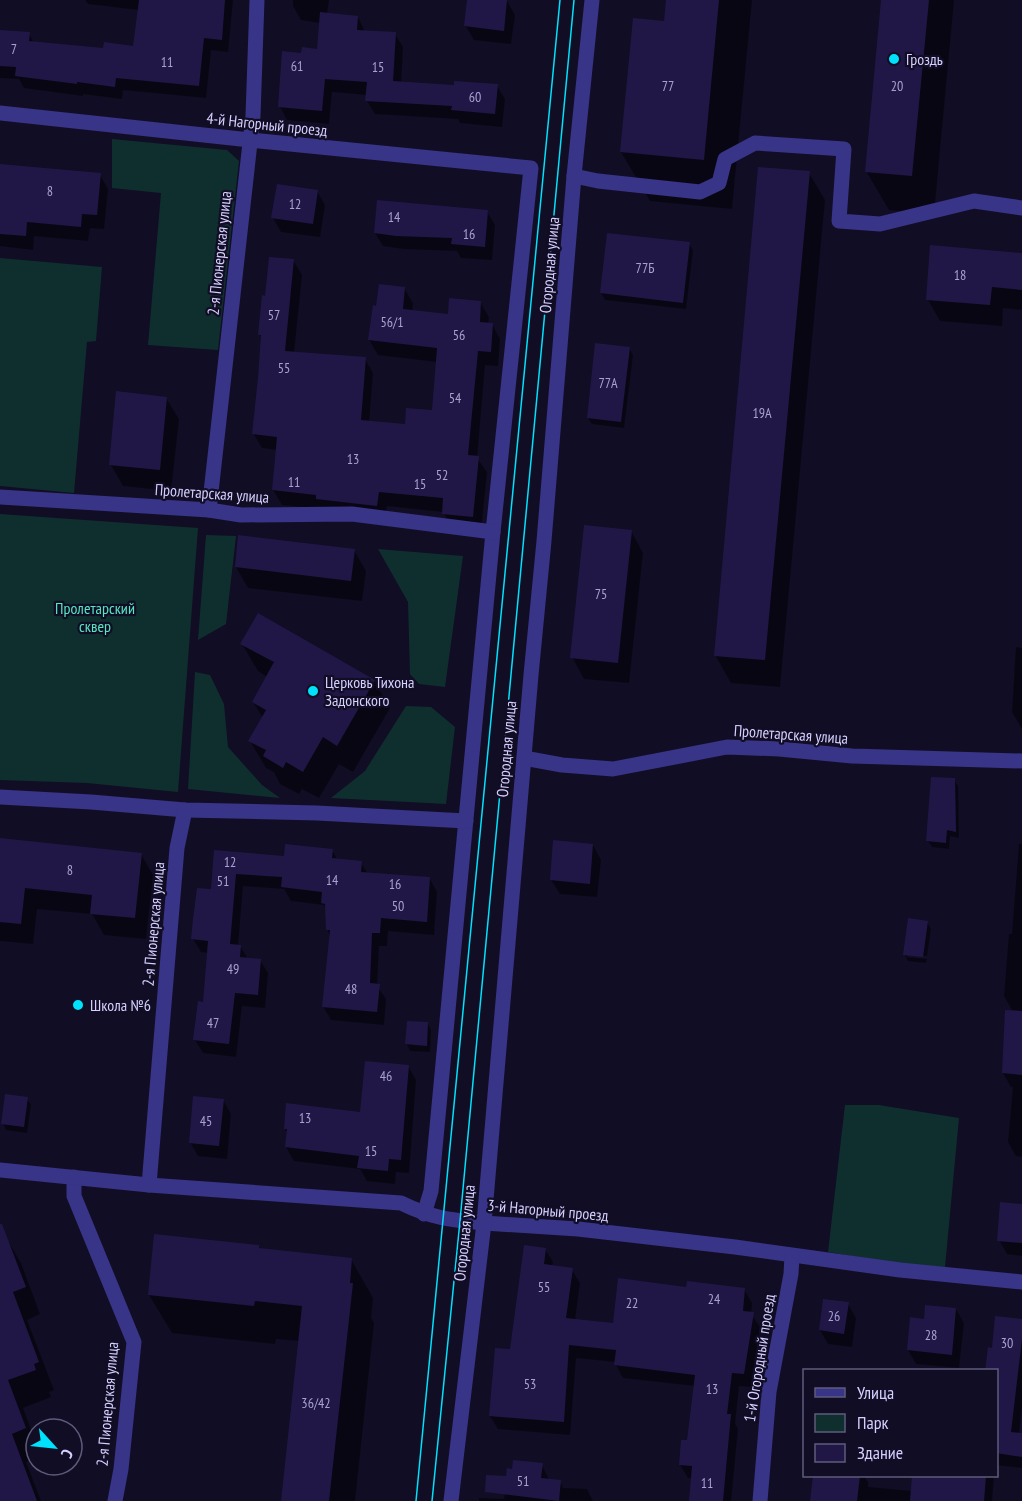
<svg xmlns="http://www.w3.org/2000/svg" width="1022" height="1501" viewBox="0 0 1022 1501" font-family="'PT Sans Narrow',sans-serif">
  <rect width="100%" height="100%" fill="#110d24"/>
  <!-- green -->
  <g fill="#0f2f2e">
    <path d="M112,139L227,150L239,161L218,350L148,345L161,193L112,188Z"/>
    <path d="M0,258L102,267L96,341L87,342L74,493L0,486Z"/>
    <path d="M0,514L198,528L178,792L87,783L0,780Z"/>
    <path d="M206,535L236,536L226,624L198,640Z"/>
    <path d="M378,549L463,556L445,687L419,684L410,674L408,602Z"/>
    <path d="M195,672L210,675L224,704L228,747L262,785L280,798L188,789Z"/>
    <path d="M406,706L431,707L455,727L446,804L331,798L365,771Z"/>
    <path d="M845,1105H879L959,1118L945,1267L900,1264L828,1252Z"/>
  </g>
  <!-- shadow -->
  <g fill="#0007">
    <path d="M85,0H233L228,52L211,50L206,98L123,90L122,99L83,94V96L24,88L19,79L0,78V32L29,34L34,43L105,50L134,48L139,10L88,4Z"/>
    <path d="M293,0H329L327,14L358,17L365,32L395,34L403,47L401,83L455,87L497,86L505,99L502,127L460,123L458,119L375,114L367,101V95L332,92L329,124L287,120L280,107L303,54L318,50L320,23L301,20L293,6Z"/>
    <path d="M469,0L507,1L515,15L511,44L474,40L465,25Z"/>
    <path d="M668,0H752L732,209L650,201L621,152L665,22Z"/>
    <path d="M882,0H954L934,214L889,210L866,171Z"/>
    <path d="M0,165L100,175L108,189L104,229L90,228L88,241L34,236L33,250L0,246Z"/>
    <path d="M809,173L825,200L780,687L731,683L715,655Z"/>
    <path d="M317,191L325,205L320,237L281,232L273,218Z"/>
    <path d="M487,212L495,225L492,260L461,258L457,251L404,249L383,246L375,233Z"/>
    <path d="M608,235L689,244L693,250L686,309L605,300L601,293Z"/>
    <path d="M1022,254V310L1003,308L1002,326L940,321L928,300Z"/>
    <path d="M293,260L302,275L294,353L365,359L373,373L369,423L406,426L433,412L437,362L378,355L369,340L377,307L404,288L413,303L412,312L449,316L480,302L489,317L488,324H492L500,339L498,366L485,365L477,458L487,472L481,531L452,528L443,512L387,506L385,520L323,509L282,505L273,490L277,450L262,448L253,433L263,340L260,335L266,297Z"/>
    <path d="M629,348L633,355L624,428L592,424L588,418Z"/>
    <path d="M166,398L179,419L171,491L123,486L111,465Z"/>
    <path d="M631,531L643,553L629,683L584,679L572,657Z"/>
    <path d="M354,550L366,571L362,601L248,588L236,567Z"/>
    <path d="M242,644L374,681L390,708L353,772L339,764L319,798L302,789L299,794L280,784L274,772L266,768L250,741L263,718L253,702L267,677L258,671Z"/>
    <path d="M1016,647L1022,648V729L1012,712Z"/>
    <path d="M954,780L958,786L959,838L950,836L949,849L932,847L928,841Z"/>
    <path d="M0,840L141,854L153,875L146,939L104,935L92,914L37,909L33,944L0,941Z"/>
    <path d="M1019,844H1022V1011L1012,1010L1004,996L1009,934H1012Z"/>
    <path d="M593,845L601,860L597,897L560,894L551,880Z"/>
    <path d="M332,850L338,861L361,863L368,874L430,879L437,892L434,935L388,931L387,946H379L377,986L386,999L384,1025L331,1020L323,1006L330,936L327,929V910L324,905L291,901L284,889L243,886L238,946H240L248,959L260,960L268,973L265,1008L242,1006L236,1057L203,1053L195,1040L204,1003L209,953L201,952L193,939L212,891L216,851L286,857Z"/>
    <path d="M927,922L931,929L927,956L907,954V957L927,959L926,963L908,961L905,955Z"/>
    <path d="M428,1024L431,1030L430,1052L410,1051L407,1044Z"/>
    <path d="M1022,1038V1157L1016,1156L1008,1142L1013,1087H1011L1003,1073Z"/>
    <path d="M408,1066L416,1080L409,1173L396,1172L395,1184L367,1181L360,1169L294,1161L286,1147L288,1133L285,1129L362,1114Z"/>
    <path d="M27,1099L31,1105L27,1133L6,1130L3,1123Z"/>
    <path d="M223,1100L231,1114L227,1159L198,1156L190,1142Z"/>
    <path d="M1022,1206V1256L1007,1254L999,1240Z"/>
    <path d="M5,1236L21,1263L40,1314L27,1320L54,1390L49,1392L51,1397L23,1408L36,1443V1458L26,1462L41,1501H0V1238Z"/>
    <path d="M259,1246L260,1250L351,1259L373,1298L371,1318L374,1323L355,1501H282L299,1341L276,1339L275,1344L172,1333L149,1295Z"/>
    <path d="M545,1249L553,1262L552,1267L572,1270L580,1283L575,1320L614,1325L688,1288L744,1289L752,1303L751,1314L760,1327L751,1387L739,1386L735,1423L738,1429L731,1501H690L692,1478H688L680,1465L688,1442L695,1386L623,1378L616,1365V1362L576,1358L570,1435L498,1429L490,1416Z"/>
    <path d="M848,1304L856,1318L852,1347L828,1344L820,1330Z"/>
    <path d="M956,1309L964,1323L959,1368L916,1364L908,1350Z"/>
    <path d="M1022,1321V1407L1019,1434L1022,1435V1468L996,1465V1370L993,1349Z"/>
    <path d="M542,1465L549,1480L560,1481L563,1488L587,1489L593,1501H479V1498L504,1499L508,1470Z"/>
    <path d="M815,1476H864L868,1482V1487L912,1491V1476H994L992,1501H812Z"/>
  </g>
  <!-- building -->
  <g fill="#211747">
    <path d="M139,0H225L222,40L204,38L199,86L116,78L115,87L77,82V84L15,76L16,67L0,66V30L30,32L29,41L103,48L104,42L133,46Z"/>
    <path d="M467,0H507L504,31L464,26Z"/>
    <path d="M666,0H719L704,160L620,152L633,18L664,21Z"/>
    <path d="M881,0H929L912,176L865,172Z"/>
    <path d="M320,12L358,16L357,30L396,32L393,81L454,85V81L498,84L495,114L451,110L452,106L365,101L367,82L325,79L322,111L278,107L282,51L301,53L302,47L317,49Z"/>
    <path d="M0,164L101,173L97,215L82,214L81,227L27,222L26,236L0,234Z"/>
    <path d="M758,167L810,171L765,660L714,656Z"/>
    <path d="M277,184L318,190L313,224L271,218Z"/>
    <path d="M377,200L488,210L485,247L451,244L452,238L396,236L374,233Z"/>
    <path d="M607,233L690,242L683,303L600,293Z"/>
    <path d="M930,245L1022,253V290L992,287L990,305L926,300Z"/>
    <path d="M269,257L294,259L285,351L366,357L361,420L405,424L406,408L432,410L437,348L368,340L373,305L376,306L379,284L405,287L403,309L448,314L449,298L481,301L480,322L493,323L491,352L478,351L468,455L479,456L473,517L442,514L443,498L379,492L377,506L316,499V495L272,490L277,437L252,434L258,378L261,335H258L262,295L265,296Z"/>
    <path d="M595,343L630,347L621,422L587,418Z"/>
    <path d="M116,391L167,397L160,470L109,465Z"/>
    <path d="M584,525L632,530L618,663L570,658Z"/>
    <path d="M238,535L355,549L351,581L235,567Z"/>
    <path d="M258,613L375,680L337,746L323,737L303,772L286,762L283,768L263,756L266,750L248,741L266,710L252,702L274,662L240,644Z"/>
    <path d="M931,777L955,778L956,832L947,830L946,843L926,841Z"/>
    <path d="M0,838L142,853L135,918L90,914L92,895L25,888L21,924L0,922Z"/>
    <path d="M553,840L593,844L590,884L550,880Z"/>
    <path d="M285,844L333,849L332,858L362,861L361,872L430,877L427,922L381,918L380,933H372L370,983L380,984L377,1012L322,1007L330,930H326L325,904L321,903L322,892L281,887L282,877L236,874L230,944L241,945L240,957L261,959L258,995L235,993L229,1044L193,1040L198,1001L203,1002L208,941L191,939L193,919L197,888L211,889L214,850L284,856Z"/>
    <path d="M908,918L928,921L923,957L903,955Z"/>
    <path d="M1005,1010L1022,1011V1075L1002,1073Z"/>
    <path d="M407,1021L428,1022L427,1046L405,1044Z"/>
    <path d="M365,1061L409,1065L401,1160L389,1159L388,1171L357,1168L359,1156L285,1147L287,1129H284L286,1103L360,1112Z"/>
    <path d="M5,1094L28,1097L24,1127L1,1124Z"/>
    <path d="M193,1096L224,1099L219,1146L189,1143Z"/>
    <path d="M1000,1202L1022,1204V1243L997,1241Z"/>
    <path d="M0,1224H2L26,1287L13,1292L39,1362L34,1364L36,1370L8,1380L26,1428L12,1434L37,1501H0Z"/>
    <path d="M154,1234L259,1245V1248L352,1258L350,1283H353L329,1501H281L302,1306L255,1301L254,1306L148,1295Z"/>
    <path d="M524,1245L546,1248L544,1264L573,1268L566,1318L613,1323L618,1278L686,1287L687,1281L745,1288L743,1311L754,1312L744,1374L732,1373L727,1414H731L723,1501H689L692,1466L679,1465L681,1440H687L695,1375L614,1365L616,1350L569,1345L564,1422L489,1416L495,1348L510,1349Z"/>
    <path d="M823,1299L849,1302L844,1334L819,1330Z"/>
    <path d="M925,1305L956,1308L952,1355L907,1350L910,1317L924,1319Z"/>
    <path d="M995,1316L1022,1319V1339L1011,1432L1022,1433V1457L996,1453V1371H985L988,1347L992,1348Z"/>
    <path d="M513,1460L543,1463L541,1478L561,1480L559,1501L485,1492L486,1475L506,1476L507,1468L512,1469Z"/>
    <path d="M813,1476H860L857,1501H810Z"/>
    <path d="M912,1476H986L984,1501H910Z"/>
  </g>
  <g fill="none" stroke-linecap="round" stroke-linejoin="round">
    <!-- minor -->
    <g stroke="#383487" stroke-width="15">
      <path d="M0,113L250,140L531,168L493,532L431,1191L424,1214"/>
      <path d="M574,176L598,181L700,192L719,183L725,159L755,143L844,149L839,221L880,224L974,201L1022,208"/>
      <path d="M0,497L209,510L241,515L352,514L493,532"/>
      <path d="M209,510L253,116L257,0"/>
      <path d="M524,758L562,765L613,769L727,747L779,749L852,756L1022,761"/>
      <path d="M0,797L91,802L185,810L317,813L466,821"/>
      <path d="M74,1177V1196L134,1342L121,1469L115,1501"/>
      <path d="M149,1185L177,848L185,810"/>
      <path d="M484,1223L578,1229L735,1247L900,1270L1022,1282"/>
      <path d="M760,1501L769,1392L791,1274L792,1256"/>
    </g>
    <!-- tertiary -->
    <g stroke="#383487" stroke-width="15">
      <path d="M0,1170L149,1185L401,1203C432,1218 449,1220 484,1223"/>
      <path d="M451,1501L484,1223L531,675L544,541L574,176L592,0"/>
    </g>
    <!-- tram -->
    <g stroke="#00e2fb" stroke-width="1.5">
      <path d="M416,1501L560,0"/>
      <path d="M432,1501L460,1221L574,0"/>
    </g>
  </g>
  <!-- markers -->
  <g fill="#00e2fb" stroke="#110d24" stroke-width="2">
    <circle cx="894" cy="59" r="6"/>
    <circle cx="313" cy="691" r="6"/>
    <circle cx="78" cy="1005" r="6"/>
  </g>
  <g text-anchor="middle" stroke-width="4.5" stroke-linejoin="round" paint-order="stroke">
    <!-- number labels -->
    <g font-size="14" fill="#a8a2d1">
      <text x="14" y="54">7</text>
      <text x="167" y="67">11</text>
      <text x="297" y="71">61</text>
      <text x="378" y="72">15</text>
      <text x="668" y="91">77</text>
      <text x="897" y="91">20</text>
      <text x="475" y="102">60</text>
      <text x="50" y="196">8</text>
      <text x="295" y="209">12</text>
      <text x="394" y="222">14</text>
      <text x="469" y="239">16</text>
      <text x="645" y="273">77Б</text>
      <text x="960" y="280">18</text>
      <text x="274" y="320">57</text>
      <text x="392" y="327">56/1</text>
      <text x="459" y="340">56</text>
      <text x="284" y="373">55</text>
      <text x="608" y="388">77А</text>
      <text x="455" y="403">54</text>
      <text x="762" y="418">19А</text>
      <text x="353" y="464">13</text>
      <text x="442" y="480">52</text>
      <text x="294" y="487">11</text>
      <text x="420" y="489">15</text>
      <text x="601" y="599">75</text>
      <text x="230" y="867">12</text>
      <text x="70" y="875">8</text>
      <text x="332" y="885">14</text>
      <text x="223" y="886">51</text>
      <text x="395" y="889">16</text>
      <text x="398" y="911">50</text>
      <text x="233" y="974">49</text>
      <text x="351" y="994">48</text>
      <text x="213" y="1028">47</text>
      <text x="386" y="1081">46</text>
      <text x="305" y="1123">13</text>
      <text x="206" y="1126">45</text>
      <text x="371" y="1156">15</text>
      <text x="544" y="1292">55</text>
      <text x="714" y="1304">24</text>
      <text x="632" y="1308">22</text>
      <text x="834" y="1321">26</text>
      <text x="931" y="1340">28</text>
      <text x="1007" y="1348">30</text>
      <text x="530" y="1389">53</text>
      <text x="712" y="1394">13</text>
      <text x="316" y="1408">36/42</text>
      <text x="523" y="1486">51</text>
      <text x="707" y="1488">11</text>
    </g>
    <!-- poi labels -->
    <g font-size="16" fill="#d5d0ff" stroke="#110d24" text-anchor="start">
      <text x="906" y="65">Гроздь</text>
      <text x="325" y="688">Церковь Тихона<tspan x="325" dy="18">Задонского</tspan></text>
      <text x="90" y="1011">Школа №6</text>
    </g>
    <!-- street labels -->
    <g font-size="16" fill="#d5d0ff" stroke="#110d24">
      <text transform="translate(267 124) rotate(6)" y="6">4-й Нагорный проезд</text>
      <text transform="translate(219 253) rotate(-84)" y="6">2-я Пионерская улица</text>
      <text transform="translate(549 265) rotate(-85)" y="6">Огородная улица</text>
      <text transform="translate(212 493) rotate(4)" y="6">Пролетарская улица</text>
      <text transform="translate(791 734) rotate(4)" y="6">Пролетарская улица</text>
      <text transform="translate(506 749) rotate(-85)" y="6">Огородная улица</text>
      <text transform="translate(153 924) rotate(-85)" y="6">2-я Пионерская улица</text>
      <text transform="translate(548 1210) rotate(5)" y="6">3-й Нагорный проезд</text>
      <text transform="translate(464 1233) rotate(-84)" y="6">Огородная улица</text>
      <text transform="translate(759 1358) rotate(-81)" y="6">1-й Огородный проезд</text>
      <text transform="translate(107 1404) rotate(-85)" y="6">2-я Пионерская улица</text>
    </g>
    <!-- park labels -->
    <g font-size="16" fill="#54e7c2" stroke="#110d24">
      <text x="95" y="614">Пролетарский<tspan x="95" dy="18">сквер</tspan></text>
    </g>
  </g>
  <!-- legend -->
  <rect x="803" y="1369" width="195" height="108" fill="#110d24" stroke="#5f5b7c" stroke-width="1.5"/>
  <rect x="815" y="1388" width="30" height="9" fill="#383487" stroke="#5f5b7c" stroke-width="1.5"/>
  <text x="857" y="1399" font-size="18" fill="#d5d0ff">Улица</text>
  <rect x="815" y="1414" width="30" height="18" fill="#0f2f2e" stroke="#5f5b7c" stroke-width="1.5"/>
  <text x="857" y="1429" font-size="18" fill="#d5d0ff">Парк</text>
  <rect x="815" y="1444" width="30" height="18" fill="#211747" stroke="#5f5b7c" stroke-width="1.5"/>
  <text x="857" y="1459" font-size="18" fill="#d5d0ff">Здание</text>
  <!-- north arrow -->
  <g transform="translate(54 1447) rotate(117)"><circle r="28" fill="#110d24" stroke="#5f5b7c" stroke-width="1.5"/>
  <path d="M0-4.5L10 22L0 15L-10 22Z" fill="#00e2fb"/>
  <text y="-9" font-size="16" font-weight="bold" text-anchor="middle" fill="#d5d0ff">С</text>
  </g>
</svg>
